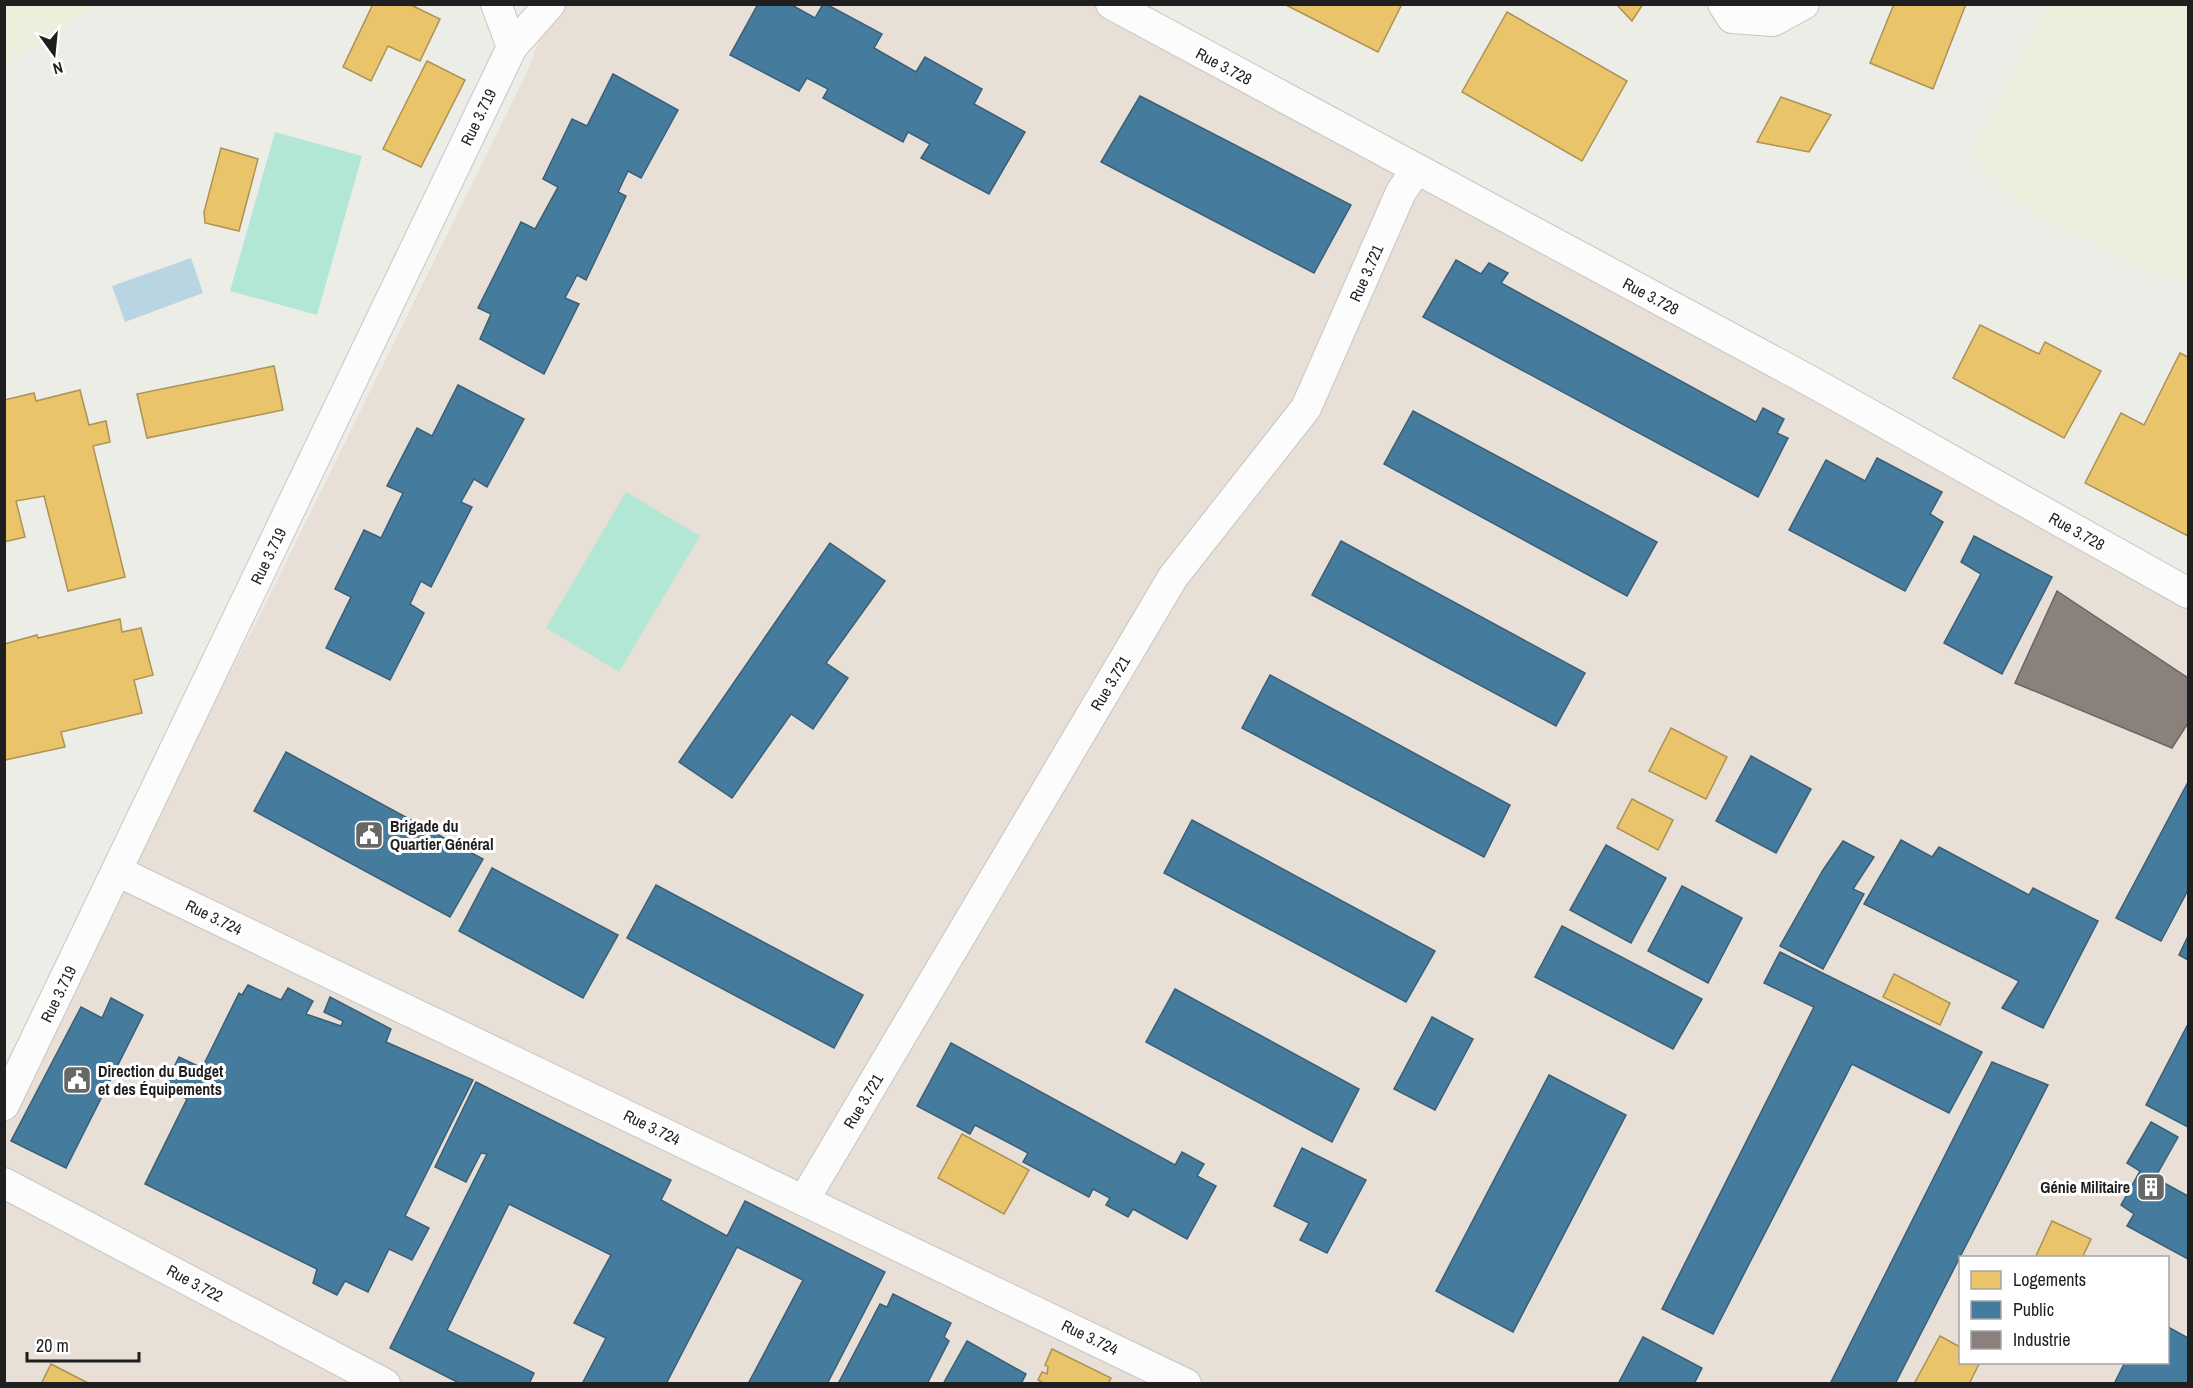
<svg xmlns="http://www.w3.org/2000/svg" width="2193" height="1388" viewBox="0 0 2193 1388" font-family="'Archivo Narrow',sans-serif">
  <rect width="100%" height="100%" fill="#edede8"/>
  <!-- military -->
  <path fill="#e8dfd7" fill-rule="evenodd" d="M557,5H1096L2188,585V1383H5L4,1109L258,619L529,68L547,16ZM1960,1258H2168V1362H1960Z"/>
  <!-- farmland -->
  <g fill="#ebefdb">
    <path d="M5,4H95V5L5,66Z"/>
    <path d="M2049,5H2188V283L2137,268L2088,238L2053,222L2016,200L1970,156Z"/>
  </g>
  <!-- pitch -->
  <g fill="#b2e7d6">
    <path d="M275,132L362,156L317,315L230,291Z"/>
    <path d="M626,492L700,536L619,672L546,628Z"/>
  </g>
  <!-- water -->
  <path fill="#bad5e2" d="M191,258L203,293L125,322L112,286Z"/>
  <!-- homes -->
  <g fill="#e9c46a" stroke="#ac9254" stroke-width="1.5">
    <path d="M373,4H409L440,19L420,61L388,46L371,81L343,67Z"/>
    <path d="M1284,4H1402L1378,52Z"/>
    <path d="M1616,4H1643L1632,21Z"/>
    <path d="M1894,4H1966L1933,89L1870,63Z"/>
    <path d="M1507,12L1627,81L1582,161L1462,92Z"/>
    <path d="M427,61L465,80L421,167L383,149Z"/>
    <path d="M1781,97L1831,115L1809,152L1757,142Z"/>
    <path d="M221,148L258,159L239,231L205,223L204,212Z"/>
    <path d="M1980,325L2039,354L2045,342L2101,371L2064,438L1953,378Z"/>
    <path d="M2180,353L2188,357V536L2085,483L2121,413L2144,425Z"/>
    <path d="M274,366L283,410L147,438L137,394Z"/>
    <path d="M80,390L89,425L106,421L110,442L93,446L125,577L68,591L44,496L16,501L25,537L4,542V400L34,393L36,401Z"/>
    <path d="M120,619L122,632L141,628L153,675L134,680L142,713L61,732L65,747L5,760L4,644L37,635L38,638Z"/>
    <path d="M1671,728L1727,757L1706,799L1649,771Z"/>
    <path d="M1632,799L1673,820L1658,850L1617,828Z"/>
    <path d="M1894,974L1950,1003L1940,1025L1883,997Z"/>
    <path d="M962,1134L1029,1170L1004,1214L938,1178Z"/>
    <path d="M2052,1221L2091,1239L2082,1258H2035Z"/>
    <path d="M1940,1336L1960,1347V1362H1980L1969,1384H1914Z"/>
    <path d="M1052,1349L1111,1378L1108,1384H1045L1038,1380L1042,1372L1047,1374L1048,1367L1045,1365Z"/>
    <path d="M51,1364L90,1384H41Z"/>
  </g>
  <!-- public -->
  <g fill="#457b9d" stroke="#3a5f77" stroke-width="1.5">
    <path d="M758,4H790L815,18L823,4H826L882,34L874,48L916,72L925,57L982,89L974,104L1025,132L989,194L921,158L930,144L908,132L903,142L823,98L828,89L807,78L799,91L730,55Z"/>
    <path d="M613,74L678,110L641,178L628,171L618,192L626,196L586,280L577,275L565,298L579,304L544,374L480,339L491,314L478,308L521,222L535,229L558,187L543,179L572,119L587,126Z"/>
    <path d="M1140,96L1351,205L1314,273L1101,162Z"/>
    <path d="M1456,260L1481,274L1489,263L1508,273L1501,283L1756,422L1763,408L1784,419L1777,433L1788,438L1758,497L1423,317Z"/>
    <path d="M458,385L524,419L487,487L474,479L461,502L472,507L431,587L421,581L410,604L424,613L390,680L326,648L351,597L335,589L364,530L381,538L403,493L387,486L417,428L432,436Z"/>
    <path d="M1413,411L1657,542L1627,596L1384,464Z"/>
    <path d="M1877,458L1942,492L1930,514L1943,522L1905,591L1789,530L1826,460L1865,481Z"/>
    <path d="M1974,536L2052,577L2002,674L1944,643L1981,574L1961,562Z"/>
    <path d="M1341,541L1585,673L1556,726L1312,595Z"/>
    <path d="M830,543L885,581L826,663L848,678L813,729L791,714L732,798L679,762Z"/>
    <path d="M1270,675L1510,805L1484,857L1242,728Z"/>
    <path d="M286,752L483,859L450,917L254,811Z"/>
    <path d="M1751,756L1811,789L1776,853L1716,821Z"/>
    <path d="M2188,782V890L2161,941L2116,918Z"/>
    <path d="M1192,820L1435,951L1406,1002L1164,873Z"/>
    <path d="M1901,840L1932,857L1939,847L2029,895L2033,888L2098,921L2043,1028L2002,1008L2019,981L1864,904Z"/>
    <path d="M1843,841L1874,857L1853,889L1864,894L1823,969L1780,946L1823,870Z"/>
    <path d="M1606,845L1666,878L1631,943L1570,910Z"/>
    <path d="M492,868L618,935L583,998L459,931Z"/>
    <path d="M656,885L863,995L834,1048L627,938Z"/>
    <path d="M1682,886L1742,918L1708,983L1648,951Z"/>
    <path d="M1562,926L1702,999L1673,1049L1535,977Z"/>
    <path d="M2188,936V960L2179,955Z"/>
    <path d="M1780,952L1982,1052L1949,1113L1852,1064L1713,1334L1662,1309L1814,1007L1764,983Z"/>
    <path d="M248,985L281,1000L288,988L313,1001L306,1014L341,1026L343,1021L324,1012L330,997L391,1029L386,1042L473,1080L405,1216L429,1228L412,1260L389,1249L368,1292L345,1281L337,1295L313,1283L317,1269L145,1184L187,1099L164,1087L179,1057L202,1068L239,993L242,995Z"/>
    <path d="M1175,989L1359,1089L1332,1142L1146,1042Z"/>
    <path d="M111,998L143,1015L66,1168L11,1141L81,1007L102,1018Z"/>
    <path d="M1432,1017L1473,1039L1435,1110L1394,1089Z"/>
    <path d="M2187,1026L2188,1027V1127L2146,1105Z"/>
    <path d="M951,1043L1175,1165L1182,1152L1204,1164L1197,1176L1216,1186L1187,1239L1133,1209L1128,1217L1106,1205L1110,1198L1093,1189L1089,1197L1023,1162L1028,1153L975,1125L970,1134L917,1106Z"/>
    <path d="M1992,1062L2048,1085L1895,1384H1830Z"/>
    <path d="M1549,1075L1626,1115L1513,1332L1436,1291Z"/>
    <path d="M476,1082L671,1180L661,1200L727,1236L745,1201L885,1272L827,1384H748L803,1280L737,1247L666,1384H582L606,1338L574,1323L611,1255L509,1204L447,1330L534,1373L529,1384H461L390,1348L487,1154L481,1153L466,1182L435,1167Z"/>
    <path d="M2151,1122L2178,1137L2155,1178L2188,1196V1259L2127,1226L2134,1214L2121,1205L2140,1171L2127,1163Z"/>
    <path d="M1302,1148L1366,1180L1327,1253L1300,1240L1309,1223L1274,1206Z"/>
    <path d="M893,1294L951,1323L944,1337L949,1341L927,1384H838L880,1304L887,1307Z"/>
    <path d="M2168,1327L2188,1338V1384H2114L2125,1362H2168Z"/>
    <path d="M1643,1337L1702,1368L1694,1384H1618Z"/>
    <path d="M967,1341L1026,1374L1021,1384H943Z"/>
  </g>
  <!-- industry -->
  <path fill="#8a817c" stroke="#6a6460" stroke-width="1.5" d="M2057,591L2188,678V723L2172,748L2015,683Z"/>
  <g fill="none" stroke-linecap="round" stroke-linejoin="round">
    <!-- minor casing -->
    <g stroke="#c6c6c4" stroke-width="32">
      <g id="minor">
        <path d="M1111,4L1812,382L2188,593"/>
        <path d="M1723,4L1732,18L1773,21L1804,4"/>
        <path d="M512,47L550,4"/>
        <path d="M117,871L1186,1384"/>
        <path d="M4,1105L512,47L496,4"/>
        <path d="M4,1183L385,1384"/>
        <path d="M804,1200L1173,577L1306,408L1401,192L1416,170"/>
      </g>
    </g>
    <!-- minor -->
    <use href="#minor" stroke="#fcfcfc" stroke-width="30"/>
  </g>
  <!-- icons -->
  <defs>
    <g id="civic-square" transform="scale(1.5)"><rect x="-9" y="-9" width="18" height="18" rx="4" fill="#676765" stroke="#fff"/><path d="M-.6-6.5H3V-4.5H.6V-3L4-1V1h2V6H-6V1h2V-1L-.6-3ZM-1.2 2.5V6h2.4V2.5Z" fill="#fff"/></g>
    <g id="building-square" transform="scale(1.5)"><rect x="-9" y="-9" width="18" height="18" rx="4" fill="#676765" stroke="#fff"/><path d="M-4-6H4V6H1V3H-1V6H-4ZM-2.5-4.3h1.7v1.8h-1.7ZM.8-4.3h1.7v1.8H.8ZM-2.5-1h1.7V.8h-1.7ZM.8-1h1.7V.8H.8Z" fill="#fff"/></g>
  </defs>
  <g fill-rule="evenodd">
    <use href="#civic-square" x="369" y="835"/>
    <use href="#civic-square" x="77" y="1080"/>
    <use href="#building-square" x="2151" y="1187"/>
  </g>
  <g text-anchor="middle" stroke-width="6" stroke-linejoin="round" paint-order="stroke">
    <!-- street labels -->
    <g font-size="16" fill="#1f1f1f" stroke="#fff">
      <text transform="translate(1224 66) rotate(28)" y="6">Rue 3.728</text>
      <text transform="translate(478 117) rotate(-64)" y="6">Rue 3.719</text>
      <text transform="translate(1366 273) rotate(-66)" y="6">Rue 3.721</text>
      <text transform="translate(1651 296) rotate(28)" y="6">Rue 3.728</text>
      <text transform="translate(2077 531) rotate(29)" y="6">Rue 3.728</text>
      <text transform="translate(268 556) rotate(-64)" y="6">Rue 3.719</text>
      <text transform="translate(1110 683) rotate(-59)" y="6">Rue 3.721</text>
      <text transform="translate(214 917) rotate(26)" y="6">Rue 3.724</text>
      <text transform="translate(58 994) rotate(-64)" y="6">Rue 3.719</text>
      <text transform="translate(863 1101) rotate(-59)" y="6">Rue 3.721</text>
      <text transform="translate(652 1127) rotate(26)" y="6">Rue 3.724</text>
      <text transform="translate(195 1283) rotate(28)" y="6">Rue 3.722</text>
      <text transform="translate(1090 1337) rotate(26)" y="6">Rue 3.724</text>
    </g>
    <!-- poi labels -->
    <g font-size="16" font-weight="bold" fill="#1f1f1f" stroke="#fff" text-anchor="start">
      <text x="390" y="832">Brigade du<tspan x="390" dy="18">Quartier Général</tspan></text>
      <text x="98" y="1077">Direction du Budget<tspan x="98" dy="18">et des Équipements</tspan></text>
      <text x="2130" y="1193" text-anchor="end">Génie Militaire</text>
    </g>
  </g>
  <!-- border -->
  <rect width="2193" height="1388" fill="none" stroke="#1f1f1f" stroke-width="12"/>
  <!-- legend -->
  <rect x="1959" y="1256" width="210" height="108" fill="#ffffff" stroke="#a5a5a5" stroke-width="1.5"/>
  <rect x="1971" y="1271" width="30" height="18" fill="#e9c46a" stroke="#a5a5a5" stroke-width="1.5"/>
  <text x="2013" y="1286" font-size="18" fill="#1f1f1f">Logements</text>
  <rect x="1971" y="1301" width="30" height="18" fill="#457b9d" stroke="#a5a5a5" stroke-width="1.5"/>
  <text x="2013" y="1316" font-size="18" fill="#1f1f1f">Public</text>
  <rect x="1971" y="1331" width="30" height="18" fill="#8a817c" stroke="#a5a5a5" stroke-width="1.5"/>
  <text x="2013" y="1346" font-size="18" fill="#1f1f1f">Industrie</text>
  <!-- north arrow -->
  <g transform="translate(54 54) rotate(165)" stroke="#ffffff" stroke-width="4.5" paint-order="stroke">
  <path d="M0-4.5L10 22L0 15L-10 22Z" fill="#1f1f1f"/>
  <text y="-9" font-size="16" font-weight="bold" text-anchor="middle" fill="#1f1f1f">N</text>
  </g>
  <!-- scale -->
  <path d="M27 1352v9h112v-9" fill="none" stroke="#1f1f1f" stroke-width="3"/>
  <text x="36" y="1352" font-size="18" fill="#1f1f1f" stroke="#ffffff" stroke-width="4.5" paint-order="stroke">20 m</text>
</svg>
